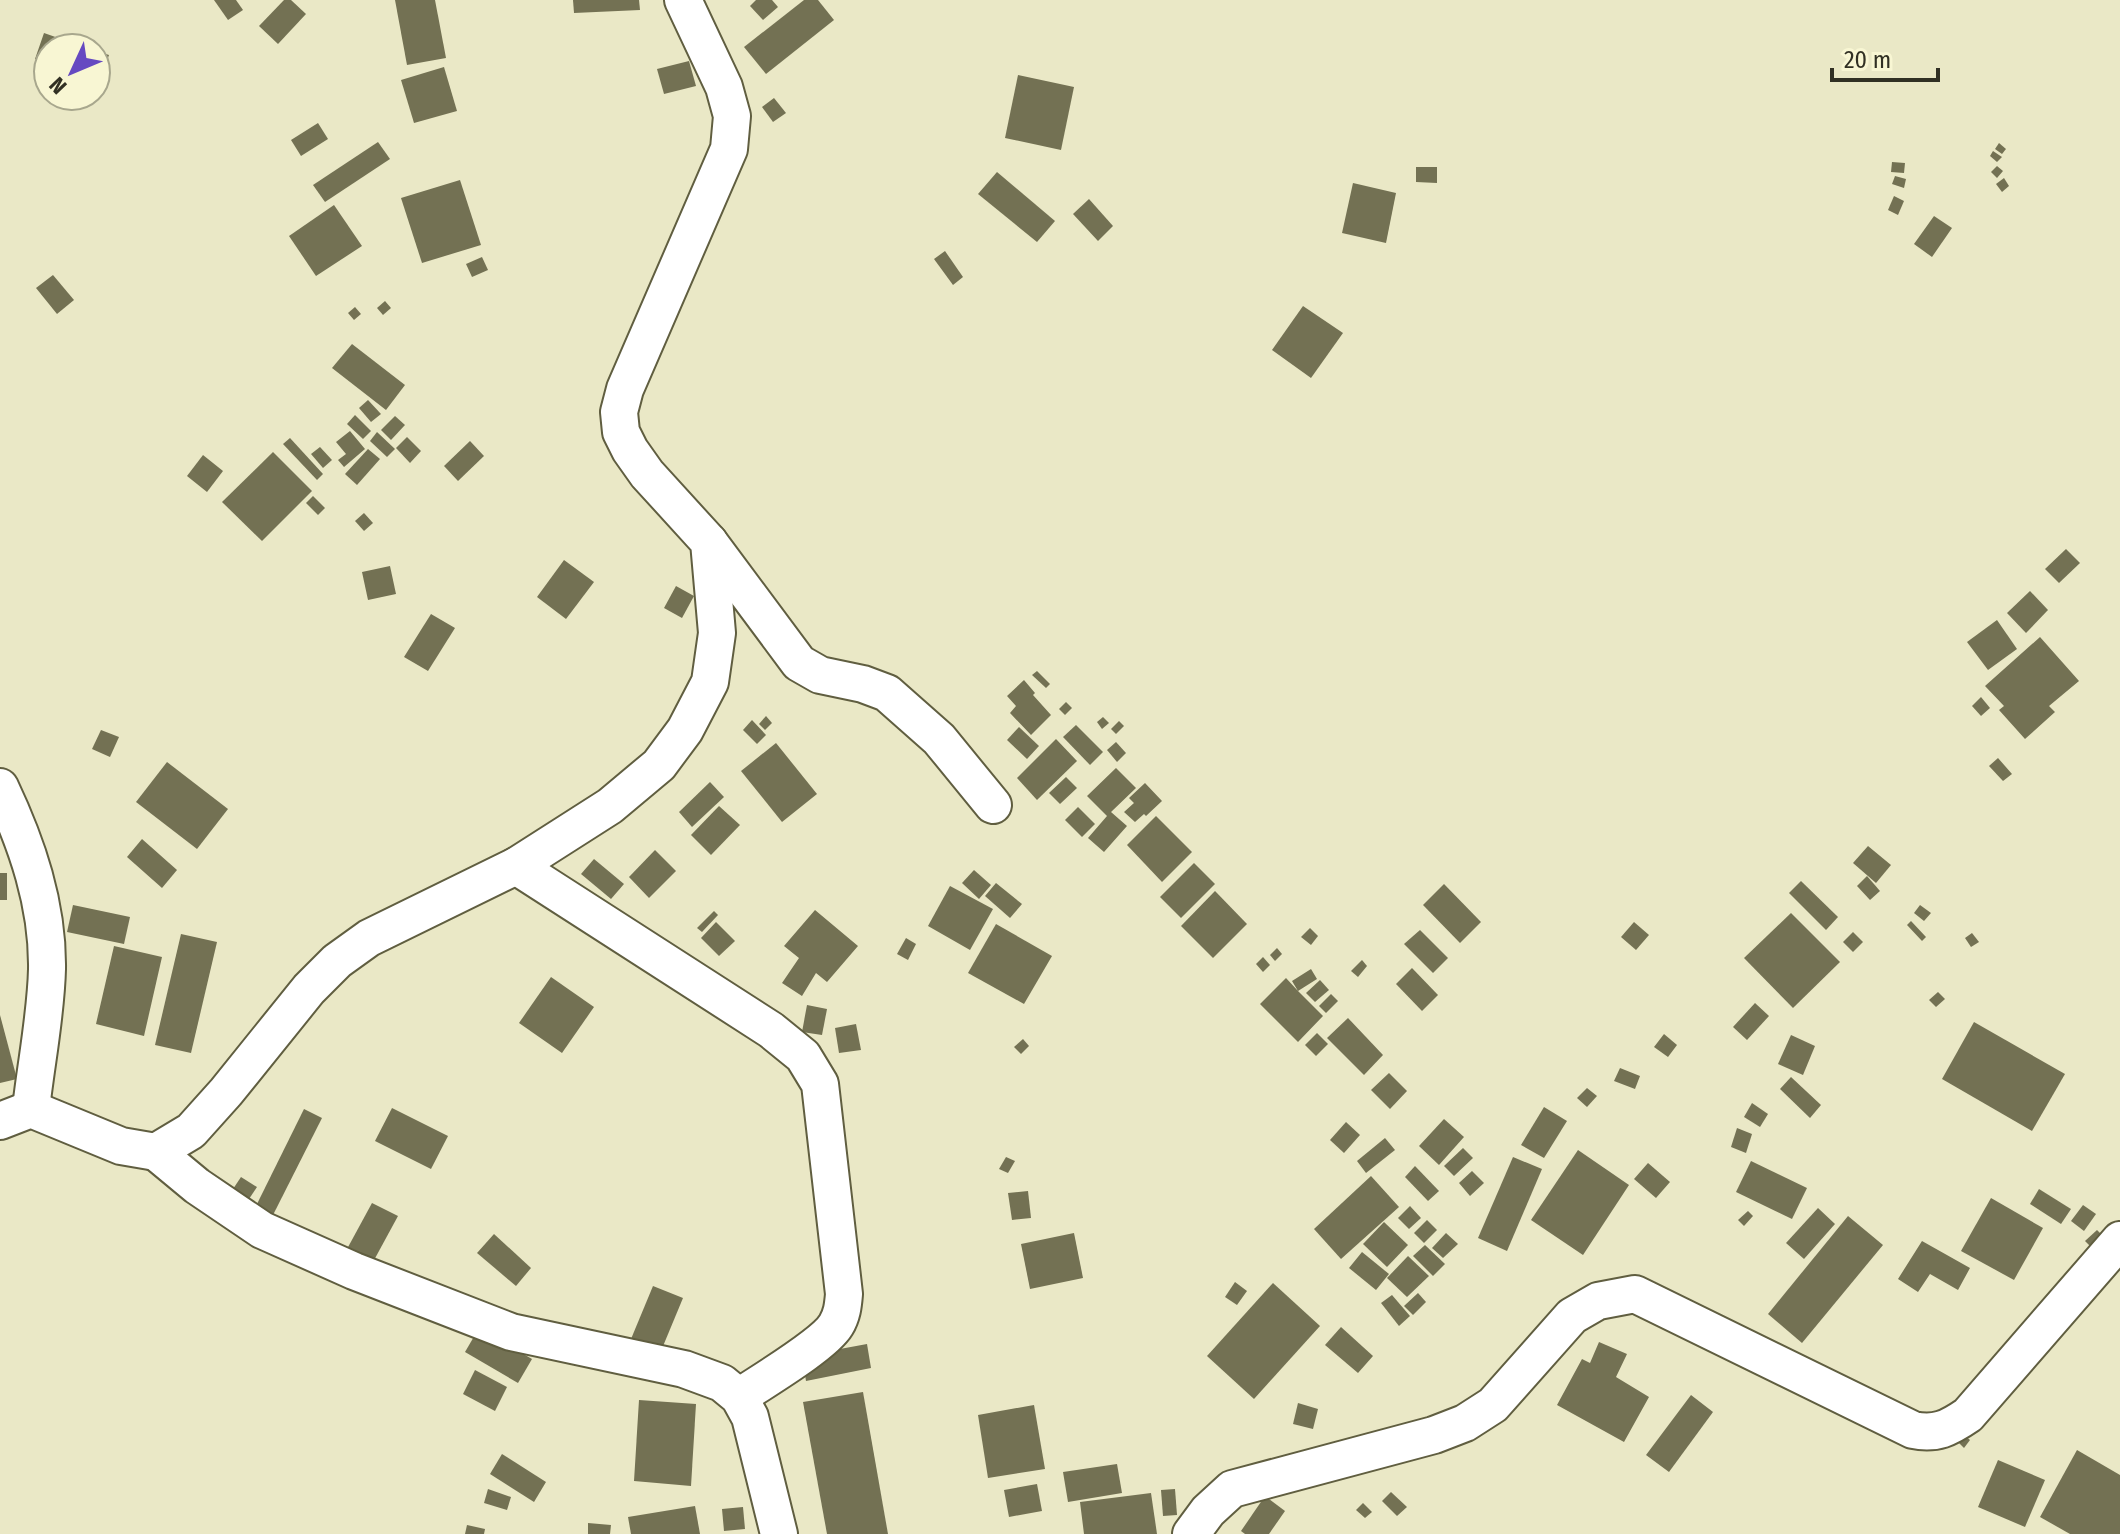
<svg xmlns="http://www.w3.org/2000/svg" width="2120" height="1534" viewBox="0 0 2120 1534" font-family="'Fira Sans Condensed',sans-serif">
  <rect width="100%" height="100%" fill="#eae8c6"/>
  <!-- building -->
  <g fill="#737153">
    <path d="M214,0H236L243,10L228,20Z"/>
    <path d="M284,0H291L306,14L278,44L259,26Z"/>
    <path d="M395,0H435L446,58L407,65Z"/>
    <path d="M573,0H639L640,10L574,13Z"/>
    <path d="M756,0H772L778,7L763,20L750,6Z"/>
    <path d="M804,0H818L834,20L766,74L744,47Z"/>
    <path d="M44,33L87,48H48V63L35,59Z"/>
    <path d="M96,51L109,55L100,81L96,79Z"/>
    <path d="M689,61L696,86L664,94L657,69Z"/>
    <path d="M444,67L457,111L414,123L401,80Z"/>
    <path d="M1018,75L1074,87L1061,150L1005,138Z"/>
    <path d="M774,98L786,113L773,122L762,107Z"/>
    <path d="M318,123L328,139L301,156L291,140Z"/>
    <path d="M378,142L390,159L325,202L313,185Z"/>
    <path d="M1999,143L2006,149L2002,154L1995,149Z"/>
    <path d="M1993,151L2002,157L1997,162L1990,156Z"/>
    <path d="M1892,162L1905,163L1904,173L1891,172Z"/>
    <path d="M1997,166L2003,171L1997,178L1991,172Z"/>
    <path d="M1416,167H1437V183L1416,182Z"/>
    <path d="M997,172L1055,221L1037,242L978,194Z"/>
    <path d="M1895,176L1906,179L1904,188L1892,184Z"/>
    <path d="M2004,178L2009,186L2002,192L1996,184Z"/>
    <path d="M460,180L481,245L422,263L401,198Z"/>
    <path d="M1353,183L1396,193L1386,243L1342,233Z"/>
    <path d="M1894,196L1904,201L1898,215L1888,210Z"/>
    <path d="M1089,199L1113,226L1098,241L1073,214Z"/>
    <path d="M334,205L362,246L316,276L289,236Z"/>
    <path d="M1934,216L1952,228L1932,257L1914,244Z"/>
    <path d="M945,251L963,277L953,285L934,259Z"/>
    <path d="M482,257L488,270L472,277L466,264Z"/>
    <path d="M53,275L74,300L57,314L36,288Z"/>
    <path d="M385,301L391,308L383,315L377,308Z"/>
    <path d="M1303,306L1343,333L1311,378L1272,350Z"/>
    <path d="M355,307L361,314L354,320L348,313Z"/>
    <path d="M352,344L405,385L386,410L332,368Z"/>
    <path d="M368,400L381,414L371,422L359,408Z"/>
    <path d="M355,415L371,431L363,439L347,424Z"/>
    <path d="M395,416L405,425L391,440L381,430Z"/>
    <path d="M350,431L365,449L344,467L338,460L346,454L336,442Z"/>
    <path d="M377,432L395,449L387,457L370,441Z"/>
    <path d="M407,437L421,451L410,463L396,448Z"/>
    <path d="M290,438L323,474L317,480L283,444Z"/>
    <path d="M470,441L484,456L458,481L444,466Z"/>
    <path d="M320,447L332,460L323,468L311,454Z"/>
    <path d="M368,449L380,459L357,485L345,474Z"/>
    <path d="M273,452L312,491L262,541L222,502Z"/>
    <path d="M203,455L223,471L207,492L187,476Z"/>
    <path d="M313,496L325,508L318,515L306,503Z"/>
    <path d="M364,513L373,523L364,531L355,521Z"/>
    <path d="M2066,549L2080,563L2059,583L2045,569Z"/>
    <path d="M564,560L594,582L566,619L537,597Z"/>
    <path d="M390,566L396,594L368,600L362,572Z"/>
    <path d="M676,586L694,596L682,618L664,608Z"/>
    <path d="M2030,591L2048,610L2026,633L2007,613Z"/>
    <path d="M431,614L455,628L428,671L404,657Z"/>
    <path d="M1997,620L2017,649L1988,670L1967,642Z"/>
    <path d="M2040,637L2079,681L2049,706L2055,712L2025,739L1999,710L2004,706L1985,686Z"/>
    <path d="M1037,671L1050,684L1046,688L1032,675Z"/>
    <path d="M1024,680L1035,693L1033,695L1051,715L1031,735L1010,713L1016,706L1007,696Z"/>
    <path d="M1981,697L1990,708L1981,716L1972,706Z"/>
    <path d="M1066,702L1072,708L1065,715L1059,709Z"/>
    <path d="M766,716L772,723L765,730L759,724Z"/>
    <path d="M1103,717L1109,723L1102,729L1097,722Z"/>
    <path d="M752,720L766,735L757,744L743,730Z"/>
    <path d="M1119,721L1124,726L1116,734L1111,729Z"/>
    <path d="M1076,725L1103,752L1090,765L1063,737Z"/>
    <path d="M1019,727L1039,746L1027,759L1007,740Z"/>
    <path d="M101,730L119,737L110,757L92,749Z"/>
    <path d="M1056,739L1077,761L1037,800L1017,778Z"/>
    <path d="M1116,742L1126,753L1117,762L1107,750Z"/>
    <path d="M776,743L817,794L782,822L741,771Z"/>
    <path d="M1998,758L2012,774L2003,781L1989,766Z"/>
    <path d="M167,762L228,809L197,849L136,802Z"/>
    <path d="M1116,768L1136,788L1111,812L1127,826L1104,852L1088,838L1107,816L1087,796Z"/>
    <path d="M1066,777L1077,788L1060,804L1049,793Z"/>
    <path d="M710,782L724,797L692,827L679,812Z"/>
    <path d="M1145,783L1162,801L1146,816L1144,814L1135,822L1124,812L1134,803L1129,798Z"/>
    <path d="M719,806L740,825L711,855L691,835Z"/>
    <path d="M1078,807L1095,824L1082,837L1065,820Z"/>
    <path d="M1156,816L1192,852L1162,882L1127,845Z"/>
    <path d="M142,839L177,870L162,888L127,857Z"/>
    <path d="M1868,846L1891,865L1876,883L1853,863Z"/>
    <path d="M655,850L676,871L649,898L629,877Z"/>
    <path d="M594,859L624,884L611,899L581,874Z"/>
    <path d="M1194,863L1215,884L1181,918L1160,897Z"/>
    <path d="M974,870L991,885L979,899L962,883Z"/>
    <rect x="0" y="873" width="7" height="27"/>
    <path d="M1867,876L1880,891L1870,900L1857,886Z"/>
    <path d="M1801,881L1838,917L1826,930L1789,893Z"/>
    <path d="M996,883L1022,904L1010,918L985,896Z"/>
    <path d="M1444,884L1481,922L1460,943L1423,905Z"/>
    <path d="M950,886L993,909L970,950L928,926Z"/>
    <path d="M1215,891L1247,924L1213,958L1181,926Z"/>
    <path d="M73,905L130,917L124,944L67,932Z"/>
    <path d="M1920,905L1931,913L1924,921L1914,913Z"/>
    <path d="M815,910L858,946L827,982L816,973L802,996L782,983L799,958L784,946Z"/>
    <path d="M714,911L718,915L702,932L697,928Z"/>
    <path d="M1791,913L1840,962L1793,1008L1744,958Z"/>
    <path d="M1911,921L1926,937L1922,941L1907,925Z"/>
    <path d="M716,922L735,941L719,956L701,938Z"/>
    <path d="M1634,922L1649,935L1636,950L1621,937Z"/>
    <path d="M996,924L1052,956L1024,1004L968,973Z"/>
    <path d="M1310,928L1318,936L1311,945L1301,937Z"/>
    <path d="M1420,930L1448,958L1433,973L1404,944Z"/>
    <path d="M1853,932L1863,942L1853,952L1843,942Z"/>
    <path d="M1972,933L1979,942L1971,947L1965,938Z"/>
    <path d="M181,934L217,942L191,1053L155,1045Z"/>
    <path d="M906,938L916,944L908,960L897,954Z"/>
    <path d="M114,946L162,957L144,1036L96,1024Z"/>
    <path d="M1277,948L1282,954L1275,961L1270,955Z"/>
    <path d="M1263,957L1270,965L1263,972L1256,964Z"/>
    <path d="M1362,960L1367,966L1358,977L1351,971Z"/>
    <path d="M1412,968L1438,995L1422,1011L1396,984Z"/>
    <path d="M1311,969L1317,979L1298,991L1323,1016L1298,1042L1260,1004L1286,978L1298,991L1292,981Z"/>
    <path d="M551,977L594,1007L562,1053L519,1023Z"/>
    <path d="M1320,980L1329,990L1315,1002L1306,993Z"/>
    <path d="M1938,992L1945,999L1936,1007L1929,1000Z"/>
    <path d="M1331,994L1338,1001L1326,1013L1319,1006Z"/>
    <path d="M1755,1003L1769,1016L1747,1040L1733,1027Z"/>
    <path d="M807,1005L827,1009L822,1035L802,1032Z"/>
    <path d="M0,1015L17,1079L0,1083Z"/>
    <path d="M1348,1018L1383,1055L1364,1075L1327,1038Z"/>
    <path d="M1974,1022L2065,1074L2032,1131L1942,1079Z"/>
    <path d="M856,1024L861,1050L839,1053L835,1028Z"/>
    <path d="M1317,1033L1328,1044L1316,1056L1305,1045Z"/>
    <path d="M1664,1034L1677,1045L1668,1057L1654,1047Z"/>
    <path d="M1791,1035L1815,1046L1803,1075L1778,1064Z"/>
    <path d="M1023,1039L1029,1046L1021,1054L1014,1047Z"/>
    <path d="M1620,1068L1640,1076L1635,1089L1614,1081Z"/>
    <path d="M1389,1073L1407,1091L1390,1109L1371,1090Z"/>
    <path d="M1791,1077L1821,1105L1810,1118L1780,1089Z"/>
    <path d="M1587,1088L1597,1096L1587,1107L1577,1098Z"/>
    <path d="M1752,1103L1768,1114L1760,1127L1744,1117Z"/>
    <path d="M1544,1107L1567,1121L1544,1158L1521,1145Z"/>
    <path d="M392,1108L448,1136L431,1169L375,1141Z"/>
    <path d="M304,1109L322,1118L273,1215L256,1206Z"/>
    <path d="M1444,1119L1464,1137L1439,1165L1419,1146Z"/>
    <path d="M1346,1122L1360,1135L1344,1153L1330,1140Z"/>
    <path d="M1737,1128L1752,1134L1746,1153L1731,1147Z"/>
    <path d="M1385,1138L1395,1150L1366,1173L1357,1161Z"/>
    <path d="M1463,1148L1473,1158L1454,1176L1444,1166Z"/>
    <path d="M1578,1150L1629,1185L1583,1255L1531,1220Z"/>
    <path d="M1006,1157L1015,1161L1008,1173L999,1169Z"/>
    <path d="M1513,1157L1542,1169L1507,1251L1478,1238Z"/>
    <path d="M1751,1161L1807,1188L1792,1219L1736,1192Z"/>
    <path d="M1648,1163L1670,1182L1656,1198L1634,1179Z"/>
    <path d="M1415,1166L1439,1191L1428,1201L1405,1177Z"/>
    <path d="M1472,1171L1484,1183L1470,1196L1459,1183Z"/>
    <path d="M1371,1176L1399,1207L1341,1259L1314,1229Z"/>
    <path d="M241,1177L257,1187L247,1202L231,1192Z"/>
    <path d="M2039,1189L2071,1209L2061,1224L2030,1204Z"/>
    <path d="M1028,1191L1031,1218L1012,1220L1008,1193Z"/>
    <path d="M1991,1198L2043,1228L2014,1280L1961,1251Z"/>
    <path d="M372,1203L398,1216L373,1262L347,1249Z"/>
    <path d="M2083,1205L2096,1214L2084,1231L2071,1221Z"/>
    <path d="M1410,1206L1421,1218L1409,1229L1398,1218Z"/>
    <path d="M1818,1208L1835,1224L1804,1259L1786,1243Z"/>
    <path d="M1748,1211L1753,1216L1744,1226L1738,1220Z"/>
    <path d="M1848,1216L1883,1245L1802,1343L1768,1314Z"/>
    <path d="M1427,1220L1437,1230L1424,1243L1414,1233Z"/>
    <path d="M1384,1222L1408,1245L1387,1267L1363,1244Z"/>
    <path d="M2097,1230L2110,1243L2098,1254L2085,1241Z"/>
    <path d="M1074,1233L1083,1278L1030,1289L1021,1244Z"/>
    <path d="M1446,1233L1458,1244L1443,1258L1432,1248Z"/>
    <path d="M494,1234L531,1268L516,1286L477,1253Z"/>
    <path d="M1922,1241L1970,1268L1958,1290L1930,1274L1918,1292L1898,1279Z"/>
    <path d="M1425,1245L1445,1264L1433,1276L1413,1256Z"/>
    <path d="M1362,1252L1389,1274L1376,1290L1349,1268Z"/>
    <path d="M1408,1256L1429,1276L1407,1297L1387,1278Z"/>
    <path d="M1235,1282L1247,1291L1237,1305L1225,1297Z"/>
    <path d="M1273,1283L1320,1326L1254,1399L1207,1356Z"/>
    <path d="M653,1286L683,1298L661,1351L631,1339Z"/>
    <path d="M1418,1293L1426,1302L1413,1315L1404,1306Z"/>
    <path d="M1392,1295L1410,1316L1399,1326L1381,1303Z"/>
    <path d="M1341,1327L1373,1356L1358,1373L1325,1345Z"/>
    <path d="M479,1328L532,1359L518,1383L465,1352Z"/>
    <path d="M1599,1342L1627,1354L1616,1377L1649,1397L1624,1442L1557,1405L1582,1359L1590,1363Z"/>
    <path d="M867,1344L871,1368L806,1381L802,1356Z"/>
    <path d="M475,1370L507,1387L495,1411L463,1394Z"/>
    <path d="M863,1392L888,1534H827L803,1402Z"/>
    <path d="M1691,1395L1713,1412L1669,1472L1646,1455Z"/>
    <path d="M639,1400L696,1404L691,1486L634,1481Z"/>
    <path d="M1298,1403L1318,1409L1313,1429L1293,1424Z"/>
    <path d="M1034,1405L1045,1469L988,1478L978,1415Z"/>
    <path d="M1964,1435L1970,1440L1964,1448L1958,1442Z"/>
    <path d="M2077,1450L2120,1475V1534H2070L2040,1517Z"/>
    <path d="M502,1454L546,1482L534,1502L490,1474Z"/>
    <path d="M1998,1460L2045,1480L2025,1527L1978,1507Z"/>
    <path d="M1117,1464L1122,1493L1068,1502L1063,1472Z"/>
    <path d="M1037,1484L1042,1511L1009,1517L1004,1490Z"/>
    <path d="M488,1489L511,1497L507,1510L484,1503Z"/>
    <path d="M1175,1489L1177,1515L1163,1516L1161,1490Z"/>
    <path d="M1391,1492L1407,1507L1397,1516L1382,1501Z"/>
    <path d="M1151,1493L1157,1534H1084L1080,1502Z"/>
    <path d="M1265,1496L1285,1511L1269,1534H1245L1241,1531Z"/>
    <path d="M1363,1503L1372,1512L1365,1518L1356,1510Z"/>
    <path d="M695,1506L700,1534H631L628,1517Z"/>
    <path d="M743,1507L745,1529L724,1531L722,1509Z"/>
    <path d="M588,1523L611,1525L610,1534H588Z"/>
    <path d="M467,1525L485,1529L484,1534H465Z"/>
  </g>
  <g fill="none" stroke-linecap="round" stroke-linejoin="round">
    <!-- minor casing -->
    <g stroke="#605e40" stroke-width="40">
      <g id="minor">
        <path d="M709,542L799,663L820,675L863,684L887,693L939,739L993,805"/>
        <path d="M0,787C27,844 48,905 47,969C46,1015 36,1063 31,1109"/>
        <path d="M516,866L771,1030L803,1056L820,1084L844,1294C843,1306 842,1315 836,1325C824,1345 761,1382 739,1397"/>
        <path d="M0,1121L31,1109L121,1146L156,1152L191,1131L226,1092L309,989L337,961L369,938L516,866L610,806L659,765L685,730L710,682L717,633L709,542L647,474L630,450L621,432L619,412L625,389L729,149L732,116L724,87L683,0"/>
        <path d="M156,1152L197,1186L262,1230L354,1271L511,1332L684,1369L722,1383L739,1397L750,1417L779,1534"/>
        <path d="M1191,1534L1208,1511L1232,1489L1434,1435L1465,1423L1493,1405L1572,1316L1598,1301L1635,1294L1913,1430C1936,1435 1949,1428 1968,1415L2120,1240"/>
      </g>
    </g>
    <!-- minor -->
    <use href="#minor" stroke="#fff" stroke-width="36"/>
  </g>
  <!-- north arrow -->
  <g transform="translate(72 72) rotate(226)"><circle r="38" fill="#f8f6d3" stroke="#a8a78d" stroke-width="2"/>
  <path d="M0-6L14 30L0 20L-14 30Z" fill="#6549c1"/>
  <text y="-12" font-size="22" font-weight="bold" text-anchor="middle" fill="#313023">N</text>
  </g>
  <!-- scale -->
  <path d="M1832 68v12h106v-12" fill="none" stroke="#313023" stroke-width="4"/>
  <text x="1844" y="68" font-size="24" fill="#313023" stroke="#f8f6d3" stroke-width="6" paint-order="stroke">20 m</text>
</svg>
